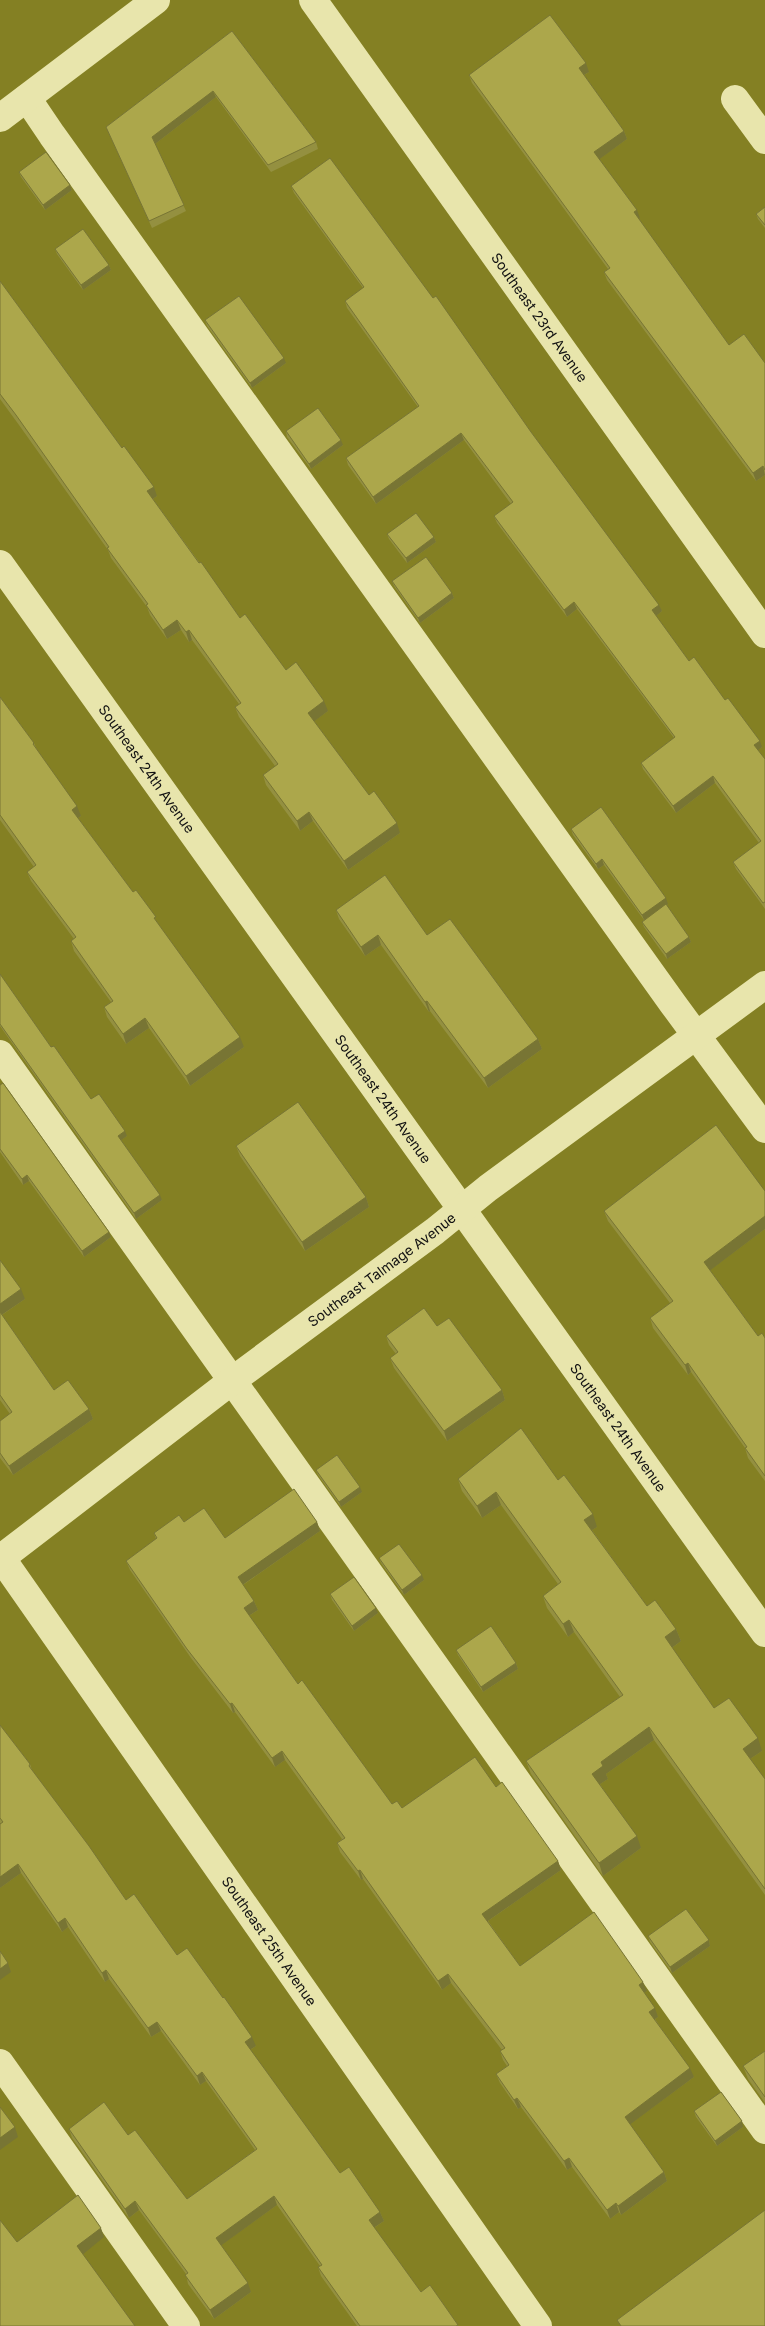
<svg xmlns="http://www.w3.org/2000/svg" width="765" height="2326" viewBox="0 0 765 2326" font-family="Inter,sans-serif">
  <rect width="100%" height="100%" fill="#848023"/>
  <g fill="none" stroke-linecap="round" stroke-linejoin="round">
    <!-- minor -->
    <g stroke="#e8e5ac" stroke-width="28">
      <path id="s1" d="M313,0L765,634"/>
      <path d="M27,98L52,135L673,1004L765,1129"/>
      <path d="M735,99L765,140"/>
      <path d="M0,118L156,0"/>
      <path id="s2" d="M0,564L765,1633"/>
      <path d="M0,1054L765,2130"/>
      <path id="s3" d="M0,1556L538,2326"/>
      <path id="s4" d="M0,1559L233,1380L435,1231L488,1188L765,985"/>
      <path d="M0,2063L186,2326"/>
    </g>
  </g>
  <!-- wall -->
  <g fill="#949040">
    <path d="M232,31L316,142L318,149L271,172L216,97L155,144L186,211L152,228L106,127Z"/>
    <path d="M589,72L584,75L624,131L627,139L599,159L640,218L638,219L729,345L765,363V475L756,481L607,280L604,272L608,269L472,83L469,75Z"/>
    <path d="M19,172L70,185L72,190L45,210L21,177Z"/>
    <path d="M291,186L531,432L662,611L656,616L689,661L725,700L762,747L758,750L765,759V909L736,869L733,862L759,843L715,783L676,813L643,769L641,763L674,738L577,609L567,617L497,523L494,516L511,504L464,440L376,504L348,465L346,458L418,407L347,308L345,301L363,288L294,193Z"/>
    <path d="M765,207V228L758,219L756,214Z"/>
    <path d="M55,249L109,265L111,270L83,290L57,254Z"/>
    <path d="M0,281L157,496L153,499L240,618L286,670L328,711L314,721L369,795L400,833L348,870L313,821L300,831L266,785L263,775L275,766L239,717L235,707L239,704L192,640L189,642L181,630L167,639L150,615L147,607L111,558L108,550L19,425L0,399Z"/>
    <path d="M205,320L286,363L252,388L207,326Z"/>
    <path d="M286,431L343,445L311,469L287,437Z"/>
    <path d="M387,534L434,537L436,542L407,563L389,539Z"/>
    <path d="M392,581L452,593L454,598L420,623L394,586Z"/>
    <path d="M0,697L34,743L37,750L81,816L78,818L133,892L158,924L244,1047L190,1086L149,1028L126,1044L107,1017L104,1007L111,1002L74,951L71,941L74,939L31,881L27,872L34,867L0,820Z"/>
    <path d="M571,829L668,904L666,905L689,937L691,942L667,959L644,927L642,922L644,920L604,865L598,869L573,835Z"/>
    <path d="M336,910L427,935L538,1039L542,1049L488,1088L430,1011L429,1012L381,945L365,956L339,919Z"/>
    <path d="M0,974L51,1047L91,1099L127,1136L121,1140L162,1200L136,1219L0,1026Z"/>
    <path d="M0,1085L111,1237L84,1257L29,1181L23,1185L0,1152Z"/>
    <path d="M236,1146L366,1197L369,1207L305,1251L240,1156Z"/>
    <path d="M765,1191V1229L710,1270L758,1336L765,1338V1481L748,1458L745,1448L691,1372L688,1375L653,1328L650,1318L670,1303L608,1221L604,1211Z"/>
    <path d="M0,1260L25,1299L2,1315L54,1390L89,1409L93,1419L13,1475L0,1458V1421L10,1414L0,1400Z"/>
    <path d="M437,1326L502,1390L505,1400L447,1441L394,1368L390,1358L396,1354L389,1345L386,1336Z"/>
    <path d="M316,1470L362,1492L341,1507L318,1475Z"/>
    <path d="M458,1479L558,1480L597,1527L592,1530L647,1606L676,1629L681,1641L672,1648L714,1708L762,1751L750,1759L765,1779V1895L654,1740L606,1774L608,1779L600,1784L641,1848L603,1876L531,1774L526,1761L620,1697L574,1632L568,1637L547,1608L543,1596L558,1584L501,1505L482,1518L462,1491Z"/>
    <path d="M184,1522L225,1538L317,1522L320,1531L243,1585L254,1601L258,1610L249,1616L298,1684L392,1804L402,1808L496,1787L558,1861L561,1870L488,1921L520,1966L647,1991L644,1992L658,2017L655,2019L694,2077L630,2124L664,2172L667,2181L621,2215L619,2212L610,2219L572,2167L567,2170L521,2107L518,2109L500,2083L496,2074L507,2066L503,2060L500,2051L502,2050L451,1983L442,1990L363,1879L361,1880L340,1852L337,1843L342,1839L285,1760L275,1767L235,1712L233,1713L191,1658L130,1570L126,1561L156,1539L154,1533Z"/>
    <path d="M379,1558L424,1580L404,1595L381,1563Z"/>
    <path d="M330,1594L378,1613L354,1631L332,1600Z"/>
    <path d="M456,1650L516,1663L518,1669L483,1692L458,1655Z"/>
    <path d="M0,1725L30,1764L32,1770L126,1900L177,1955L256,2046L250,2050L340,2173L380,2212L384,2221L374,2228L421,2292L458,2326H357L321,2276L318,2267L320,2266L277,2205L221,2245L251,2292L214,2319L188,2284L186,2274L139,2210L129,2218L72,2138L69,2129L128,2135L187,2199L255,2150L206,2081L200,2085L161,2031L151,2037L109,1979L105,1982L68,1927L62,1932L21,1873L0,1888V1824H1L0,1823Z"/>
    <path d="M648,1936L709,1940L710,1946L672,1973L650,1942Z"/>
    <path d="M765,2051V2103L748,2079L743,2066Z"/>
    <path d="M694,2111L743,2127L717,2146L696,2117Z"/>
  </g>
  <!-- shaded-wall -->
  <g fill="#787534">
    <path d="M586,63L589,72L582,76L579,68Z"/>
    <path d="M213,91L216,97L155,144L152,137Z"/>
    <path d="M624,131L627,139L597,161L594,152Z"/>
    <path d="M70,185L72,190L45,210L43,205Z"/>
    <path d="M637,210L640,218L637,220L634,212Z"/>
    <path d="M109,265L111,270L83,290L81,285Z"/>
    <path d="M284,358L286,363L252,388L250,383Z"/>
    <path d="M461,433L464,440L376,504L373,497Z"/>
    <path d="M341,440L343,445L311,469L309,464Z"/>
    <path d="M763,466L765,475L756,481L753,473Z"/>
    <path d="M154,487L157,496L150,501L147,491Z"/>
    <path d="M434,537L436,542L407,563L406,558Z"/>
    <path d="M452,593L454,598L420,623L418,618Z"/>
    <path d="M574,602L577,609L567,617L564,610Z"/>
    <path d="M659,605L662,611L655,617L652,610Z"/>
    <path d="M177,620L181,630L167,639L163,630Z"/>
    <path d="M189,630L192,640L189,642L186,632Z"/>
    <path d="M324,701L328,711L312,723L308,713Z"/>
    <path d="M760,741L762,747L757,751L754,745Z"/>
    <path d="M713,776L715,783L676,813L673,806Z"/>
    <path d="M77,806L81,816L75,820L72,810Z"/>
    <path d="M309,812L313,821L300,831L297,821Z"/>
    <path d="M397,823L400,833L348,870L344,861Z"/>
    <path d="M602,859L604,865L598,869L596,864Z"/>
    <path d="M666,898L668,904L644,920L642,915Z"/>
    <path d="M378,935L381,945L365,956L361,947Z"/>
    <path d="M689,937L691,942L667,959L666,954Z"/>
    <path d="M427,1001L430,1011L429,1012L425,1002Z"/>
    <path d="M145,1018L149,1028L126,1044L123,1034Z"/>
    <path d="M240,1037L244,1047L190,1086L186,1076Z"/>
    <path d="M538,1039L542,1049L488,1088L484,1078Z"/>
    <path d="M125,1131L127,1136L120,1141L118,1136Z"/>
    <path d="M27,1175L29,1181L23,1185L22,1179Z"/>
    <path d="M160,1195L162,1200L136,1219L134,1213Z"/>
    <path d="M366,1197L369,1207L305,1251L302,1242Z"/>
    <path d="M765,1216V1229L708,1272L704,1262Z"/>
    <path d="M109,1232L111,1237L84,1257L82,1251Z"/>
    <path d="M21,1289L25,1299L0,1316V1304Z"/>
    <path d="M688,1363L691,1372L688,1375L685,1365Z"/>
    <path d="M502,1390L505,1400L447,1441L444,1431Z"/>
    <path d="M89,1409L93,1419L13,1475L9,1466Z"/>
    <path d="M360,1487L362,1492L341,1507L339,1502Z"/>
    <path d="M496,1492L501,1505L482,1518L477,1506Z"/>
    <path d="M593,1514L597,1527L589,1532L584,1520Z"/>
    <path d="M317,1522L320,1531L241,1586L238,1577Z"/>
    <path d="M422,1575L424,1580L404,1595L402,1590Z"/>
    <path d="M254,1601L258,1610L247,1617L244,1608Z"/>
    <path d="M376,1608L378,1613L354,1631L352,1626Z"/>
    <path d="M569,1620L574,1632L568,1637L563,1624Z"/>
    <path d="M676,1629L681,1641L669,1650L665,1637Z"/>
    <path d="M516,1663L518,1669L483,1692L481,1687Z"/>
    <path d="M232,1703L235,1712L233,1713L230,1704Z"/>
    <path d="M649,1727L654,1740L606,1774L608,1779L597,1786L592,1774L601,1762Z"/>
    <path d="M758,1738L762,1751L747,1761L743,1749Z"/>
    <path d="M282,1751L285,1760L275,1767L272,1758Z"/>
    <path d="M637,1836L641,1848L603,1876L599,1863Z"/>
    <path d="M558,1861L561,1870L485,1923L482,1914Z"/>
    <path d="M18,1864L21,1873L0,1888V1877Z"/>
    <path d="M360,1870L363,1879L361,1880L358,1871Z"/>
    <path d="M65,1918L68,1927L62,1932L58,1923Z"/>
    <path d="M709,1940L710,1946L672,1973L670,1967Z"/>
    <path d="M8,1963L11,1972L0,1980V1969Z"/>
    <path d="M106,1970L109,1979L105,1982L102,1973Z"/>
    <path d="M448,1974L451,1983L442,1990L438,1981Z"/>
    <path d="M643,1982L647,1991L642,1994L639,1985Z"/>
    <path d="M655,2008L658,2017L652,2021L649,2012Z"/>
    <path d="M157,2022L161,2031L151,2037L148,2028Z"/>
    <path d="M252,2037L256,2046L248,2051L245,2042Z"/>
    <path d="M690,2068L694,2077L628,2126L625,2117Z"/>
    <path d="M202,2072L206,2081L200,2085L197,2076Z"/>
    <path d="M517,2098L521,2107L518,2109L514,2100Z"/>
    <path d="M742,2121L743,2127L717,2146L715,2141Z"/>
    <path d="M15,2127L18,2137L0,2150V2138Z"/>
    <path d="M569,2158L572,2167L567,2170L564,2161Z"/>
    <path d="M664,2172L667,2181L621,2215L618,2206Z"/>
    <path d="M274,2196L277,2205L219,2247L216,2238Z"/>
    <path d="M135,2201L139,2210L129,2218L125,2209Z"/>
    <path d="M616,2203L619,2212L610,2219L607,2210Z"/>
    <path d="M380,2212L384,2221L372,2229L369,2220Z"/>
    <path d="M101,2228L104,2237L81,2256L77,2246Z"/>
    <path d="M248,2283L251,2292L214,2319L210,2310Z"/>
  </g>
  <!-- building -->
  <g fill="#aca74b" stroke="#787534">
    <path d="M550,15L586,63L579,68L624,131L594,152L637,210L634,212L729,345L744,334L765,363V470L763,466L753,473L604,272L610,268L469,75Z"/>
    <path d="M232,31L316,142L268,165L213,91L152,137L184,205L149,221L106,127Z"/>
    <path d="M46,152L70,185L43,205L19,172Z"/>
    <path d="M330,158L433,298L436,296L531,432L659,605L652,610L689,661L694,657L725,700L728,698L760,741L754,745L765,759V902L763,903L733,862L761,841L713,776L673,806L641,763L675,737L574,602L564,610L494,516L513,502L461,433L373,497L346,458L419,406L345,301L364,287L291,186Z"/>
    <path d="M765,207V225L756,214Z"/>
    <path d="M83,229L109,265L81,285L55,249Z"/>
    <path d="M0,281L122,448L124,446L154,487L147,491L199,563L201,562L240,618L245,614L286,670L296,662L324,701L308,713L369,795L374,791L397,823L344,861L309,812L297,821L263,775L278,764L235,707L241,703L189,630L186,632L177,620L163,630L146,605L148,604L107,548L109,547L16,415L0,394Z"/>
    <path d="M239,296L284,358L250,383L205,320Z"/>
    <path d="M318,408L341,440L309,464L286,431Z"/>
    <path d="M416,513L434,537L406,558L387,534Z"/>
    <path d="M426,557L452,593L418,618L392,581Z"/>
    <path d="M0,697L34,743L33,744L77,806L72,810L133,892L136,890L156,917L154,918L240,1037L186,1076L145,1018L123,1034L104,1007L113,1001L71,941L76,937L27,872L36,865L0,815Z"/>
    <path d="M601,807L666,898L642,915L602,859L596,864L571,829Z"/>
    <path d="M385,875L427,935L450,919L538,1039L484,1078L427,1001L425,1002L378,935L361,947L336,910Z"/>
    <path d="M666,904L689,937L666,954L642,922Z"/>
    <path d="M0,974L51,1047L54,1046L91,1099L99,1094L125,1131L118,1136L160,1195L134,1213L0,1024Z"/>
    <path d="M3,1083L109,1232L82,1251L27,1175L22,1179L0,1149V1085Z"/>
    <path d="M298,1102L366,1197L302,1242L236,1146Z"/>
    <path d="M716,1125L765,1191V1216L704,1262L758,1336L762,1333L765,1338V1476L745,1448L747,1447L688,1363L685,1365L650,1318L673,1301L604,1211Z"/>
    <path d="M0,1260L21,1289L0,1304Z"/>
    <path d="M424,1308L437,1326L449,1318L502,1390L444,1431L390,1358L398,1352L386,1336Z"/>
    <path d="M0,1312L54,1390L68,1380L89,1409L9,1466L0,1453V1421L12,1412L0,1395Z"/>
    <path d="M521,1428L558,1480L564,1475L593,1514L584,1520L647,1606L655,1600L676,1629L665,1637L714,1708L729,1698L758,1738L743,1749L765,1779V1889L649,1727L601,1762L603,1766L592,1774L637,1836L599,1863L526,1761L623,1695L569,1620L563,1624L543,1596L561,1582L496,1492L477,1506L458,1479Z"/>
    <path d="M337,1455L360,1487L339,1502L316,1470Z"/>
    <path d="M294,1489L317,1522L238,1577L254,1601L244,1608L298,1684L302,1680L392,1804L397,1801L402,1808L475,1757L496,1787L502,1782L558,1861L482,1914L520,1966L594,1912L643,1982L639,1985L655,2008L649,2012L690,2068L625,2117L664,2172L618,2206L616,2203L607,2210L569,2158L564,2161L517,2098L514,2100L496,2074L509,2065L500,2051L505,2048L448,1974L438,1981L360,1870L358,1871L337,1843L345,1838L282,1751L272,1758L232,1703L230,1704L187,1649L126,1561L157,1538L154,1533L179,1515L184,1522L204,1508L225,1538Z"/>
    <path d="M399,1544L422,1575L402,1590L379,1558Z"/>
    <path d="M354,1577L376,1608L352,1626L330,1594Z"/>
    <path d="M491,1626L516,1663L481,1687L456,1650Z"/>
    <path d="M0,1725L30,1764L29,1766L89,1846L126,1900L134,1894L177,1955L187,1948L223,1998L224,1997L252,2037L245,2042L340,2173L349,2167L380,2212L369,2220L421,2292L430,2285L458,2325L456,2326H360L318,2267L322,2265L274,2196L216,2238L248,2283L210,2310L185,2275L188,2273L135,2201L125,2209L69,2129L104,2102L128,2135L135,2130L187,2199L257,2149L202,2072L197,2076L157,2022L148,2028L106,1970L102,1973L65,1918L58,1923L18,1864L0,1877V1824L3,1822L0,1818Z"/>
    <path d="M686,1909L709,1940L670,1967L648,1936Z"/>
    <path d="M0,1951L8,1963L0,1969Z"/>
    <path d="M765,2051V2097L743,2066Z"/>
    <path d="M721,2092L742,2121L715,2141L694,2111Z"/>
    <path d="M0,2107L15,2127L0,2138Z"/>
    <path d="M78,2195L101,2228L77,2246L135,2326H0V2220L17,2242Z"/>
    <path d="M765,2210V2326H621L617,2320Z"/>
  </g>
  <g text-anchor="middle" stroke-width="4" stroke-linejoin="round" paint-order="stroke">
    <!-- street labels -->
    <g font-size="14" fill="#111" stroke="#848023">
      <text dy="5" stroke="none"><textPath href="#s1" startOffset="390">Southeast 23rd Avenue</textPath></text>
      <text dy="5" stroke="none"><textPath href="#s2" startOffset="252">Southeast 24th Avenue</textPath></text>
      <text dy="5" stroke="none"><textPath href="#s2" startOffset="658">Southeast 24th Avenue</textPath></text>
      <text dy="5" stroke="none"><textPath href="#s4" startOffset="479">Southeast Talmage Avenue</textPath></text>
      <text dy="5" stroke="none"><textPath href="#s2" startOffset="1062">Southeast 24th Avenue</textPath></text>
      <text dy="5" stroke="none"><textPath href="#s3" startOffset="470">Southeast 25th Avenue</textPath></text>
    </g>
  </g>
</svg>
